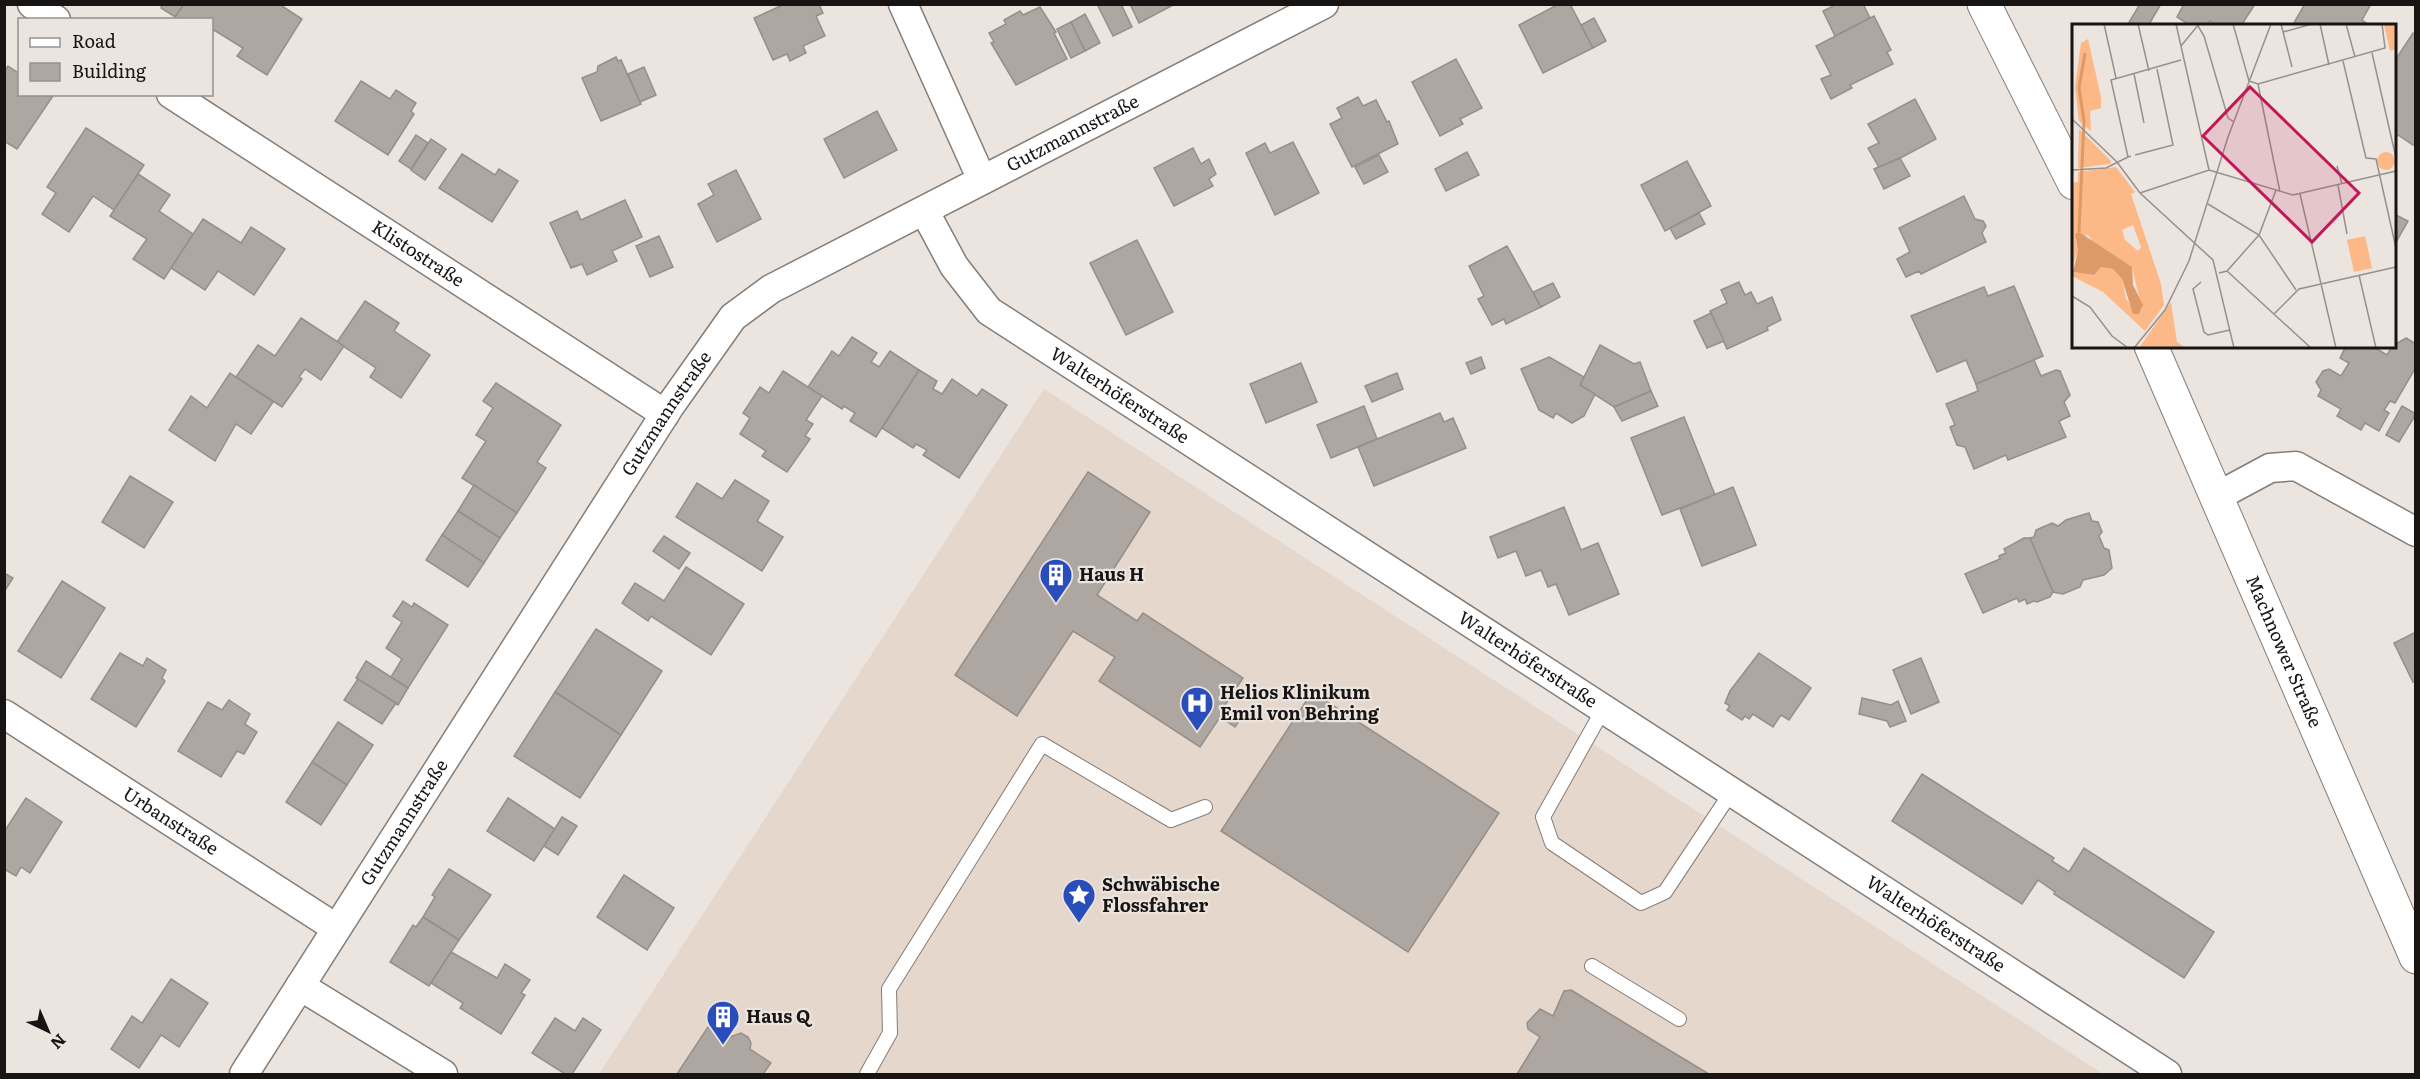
<svg xmlns="http://www.w3.org/2000/svg" width="2420" height="1079" viewBox="0 0 2420 1079" font-family="Literata,serif">
  <rect width="100%" height="100%" fill="#ebe4df"/>
  <!-- built -->
  <path fill="#e6d7cd" d="M1044,389L2103,1074H599Z"/>
  <!-- building -->
  <g fill="#ada6a1" stroke="#958e89" stroke-width="1.5">
    <path d="M162,4H184L175,17L161,8Z"/>
    <path d="M184,4H279L302,19L267,75L237,56L243,48L214,30L212,34V20H179L175,17Z"/>
    <path d="M785,4H819L823,13L816,16L825,36L803,46L806,53L790,61L787,54L773,60L754,18Z"/>
    <path d="M1097,4H1121L1132,27L1113,36Z"/>
    <path d="M1130,4H1175L1139,23Z"/>
    <path d="M1559,4H1570L1593,48L1543,73L1519,25Z"/>
    <path d="M1837,4H1863L1870,18L1835,36L1823,11Z"/>
    <path d="M2140,4H2161L2148,26H2131L2128,24Z"/>
    <path d="M2184,4H2255L2241,26H2217L2210,21L2207,26H2191L2177,17Z"/>
    <path d="M2305,4H2371L2362,20L2368,24L2292,26Z"/>
    <path d="M1040,7L1056,32L1054,33L1067,59L1016,85L991,43L994,42L989,33L1006,24L1004,20L1020,11L1023,15Z"/>
    <path d="M1085,14L1100,43L1085,51L1071,22Z"/>
    <path d="M1874,16L1891,50L1887,52L1893,64L1850,85L1852,88L1831,99L1821,79L1831,75L1816,46Z"/>
    <path d="M1594,18L1606,41L1593,48L1581,25Z"/>
    <path d="M1071,22L1085,51L1071,58L1057,29Z"/>
    <path d="M2413,33L2416,35V142L2413,145L2398,135L2394,140V62Z"/>
    <path d="M616,57L618,61L621,60L641,104L601,121L582,78L597,72L598,66Z"/>
    <path d="M1456,59L1482,108L1460,119L1463,124L1440,136L1412,82Z"/>
    <path d="M8,66L20,74V94L53,96L17,149L4,141V72Z"/>
    <path d="M644,67L656,95L640,102L628,74Z"/>
    <path d="M361,81L390,99L396,90L416,103L411,111L414,114L388,155L335,121Z"/>
    <path d="M1358,97L1363,106L1376,100L1387,122L1389,121L1398,144L1352,167L1330,124L1342,118L1337,108Z"/>
    <path d="M1915,99L1936,139L1880,169L1868,148L1879,143L1868,124Z"/>
    <path d="M877,111L897,150L844,178L824,139Z"/>
    <path d="M86,128L144,165L114,210L93,196L69,232L42,214L56,193L47,187Z"/>
    <path d="M416,135L428,143L411,169L399,161Z"/>
    <path d="M431,139L446,149L425,180L411,170Z"/>
    <path d="M1293,142L1319,193L1275,215L1246,153L1265,143L1270,153Z"/>
    <path d="M1193,148L1201,164L1209,159L1216,174L1209,179L1213,186L1174,206L1154,168Z"/>
    <path d="M1467,152L1479,175L1446,191L1435,169Z"/>
    <path d="M462,154L495,175L499,169L518,181L492,222L439,188Z"/>
    <path d="M1379,155L1388,172L1364,184L1355,167Z"/>
    <path d="M1900,158L1910,176L1884,189L1874,169Z"/>
    <path d="M1687,161L1711,206L1665,231L1641,185Z"/>
    <path d="M736,170L761,219L717,242L698,204L714,195L708,184Z"/>
    <path d="M138,174L170,195L159,211L193,234L164,279L133,259L147,239L110,216Z"/>
    <path d="M1964,196L1975,219L1983,221L1986,226L1982,233L1986,242L1921,274L1919,271L1906,277L1897,259L1910,252L1899,228Z"/>
    <path d="M625,200L642,237L612,251L617,261L587,275L582,264L571,268L550,223L577,211L581,220Z"/>
    <path d="M1699,213L1705,224L1676,239L1670,228Z"/>
    <path d="M2394,214L2408,221L2395,244L2394,243Z"/>
    <path d="M203,219L241,243L251,227L285,249L254,295L218,271L205,290L171,268Z"/>
    <path d="M659,236L673,267L650,277L636,246Z"/>
    <path d="M1137,240L1173,312L1126,335L1090,263Z"/>
    <path d="M1507,246L1541,307L1506,324L1504,319L1492,325L1478,299L1484,296L1469,266Z"/>
    <path d="M1739,282L1745,295L1751,292L1757,304L1772,297L1781,320L1767,327L1768,330L1727,349L1710,311L1727,303L1721,290Z"/>
    <path d="M1553,283L1560,297L1541,307L1533,292Z"/>
    <path d="M2014,286L2043,356L1976,384L1966,360L1937,372L1911,316L1984,287L1988,296Z"/>
    <path d="M365,301L399,323L394,331L430,355L401,398L370,377L376,368L337,342Z"/>
    <path d="M1711,313L1724,341L1707,348L1694,321Z"/>
    <path d="M301,318L344,346L321,380L305,369L299,377L302,379L282,407L236,377L258,345L275,356Z"/>
    <path d="M852,337L877,353L871,362L879,367L890,351L919,370L876,437L850,421L855,413L844,406L842,409L808,387L832,351L839,356Z"/>
    <path d="M2406,338L2416,344V367L2395,403L2390,401L2384,410L2389,413L2379,431L2365,423L2361,430L2337,416L2341,409L2318,396L2321,390L2316,382L2323,371L2329,369L2341,376L2349,363L2340,358L2346,346H2378L2377,349L2387,355L2392,346Z"/>
    <path d="M1600,345L1634,364L1640,362L1651,391L1614,407L1580,385Z"/>
    <path d="M1481,357L1485,368L1471,374L1466,363Z"/>
    <path d="M1549,357L1584,377L1580,385L1595,394L1584,416L1572,423L1556,413L1553,418L1539,410L1521,369Z"/>
    <path d="M2034,360L2041,376L2056,370L2060,371L2070,395L2064,402L2070,416L2059,421L2066,437L2008,460L2006,455L1974,469L1965,447L1957,445L1950,427L1955,425L1946,404L1978,391L1976,384Z"/>
    <path d="M1301,363L1317,402L1266,423L1250,384Z"/>
    <path d="M919,370L937,381L933,389L942,394L952,379L977,396L982,389L1007,405L959,478L923,455L927,450L916,444L913,448L882,428Z"/>
    <path d="M783,371L822,396L806,420L813,424L805,436L810,439L787,472L762,456L766,451L740,434L750,418L743,413L760,387L769,393Z"/>
    <path d="M230,373L273,402L251,434L236,424L215,461L169,430L191,396L207,408Z"/>
    <path d="M1397,373L1403,389L1372,402L1365,386Z"/>
    <path d="M496,383L561,425L537,462L546,468L517,513L462,478L486,441L476,435L493,408L483,401Z"/>
    <path d="M1651,391L1658,406L1622,421L1614,407Z"/>
    <path d="M1364,406L1377,439L1331,458L1317,425Z"/>
    <path d="M2402,406L2416,414L2399,442L2386,435Z"/>
    <path d="M1440,413L1444,422L1453,418L1466,448L1374,486L1358,447Z"/>
    <path d="M1684,417L1715,495L1662,515L1631,438Z"/>
    <path d="M1088,472L1150,512L1097,595L1137,621L1143,613L1243,678L1225,705L1242,716L1235,727L1220,717L1200,747L1099,681L1115,657L1073,631L1017,716L955,675Z"/>
    <path d="M130,476L173,502L144,548L102,522Z"/>
    <path d="M735,480L769,501L757,521L783,537L762,571L676,517L697,483L722,499Z"/>
    <path d="M474,485L517,513L500,538L458,511Z"/>
    <path d="M1733,487L1756,545L1702,566L1680,509Z"/>
    <path d="M1564,507L1581,550L1598,543L1619,594L1569,615L1556,584L1548,587L1541,570L1526,576L1516,551L1498,558L1490,537Z"/>
    <path d="M458,511L500,538L484,563L442,535Z"/>
    <path d="M2089,513L2092,521L2098,522L2102,532L2099,536L2104,548L2109,550L2112,568L2104,575L2083,580L2080,587L2063,594L2053,592L2030,538L2034,537L2036,530L2052,523L2058,526L2066,520Z"/>
    <path d="M442,535L484,563L468,587L426,560Z"/>
    <path d="M664,536L690,553L679,569L653,551Z"/>
    <path d="M2024,538H2030L2053,592L2050,597L2037,602L2034,601L2027,604L2025,599L2019,602L2017,598L1983,613L1965,574L2000,559L1999,556L2006,553L2004,549Z"/>
    <path d="M686,567L744,604L711,655L651,616L648,621L622,603L635,583L664,601Z"/>
    <path d="M4,573L13,578L4,592Z"/>
    <path d="M62,581L105,608L61,678L18,651Z"/>
    <path d="M403,601L412,607L414,603L448,625L408,688L391,677L402,659L386,648L402,622L393,616Z"/>
    <path d="M596,629L662,671L621,735L555,692Z"/>
    <path d="M2416,632V681L2413,682L2394,643Z"/>
    <path d="M120,653L143,666L147,658L166,670L162,678L165,681L136,727L91,699Z"/>
    <path d="M1759,653L1811,688L1789,720L1781,715L1773,727L1753,714L1749,719L1745,716L1742,720L1727,710L1730,706L1725,703L1730,691Z"/>
    <path d="M1921,658L1939,702L1911,714L1893,670Z"/>
    <path d="M366,661L408,688L398,705L356,678Z"/>
    <path d="M358,679L396,703L382,724L344,700Z"/>
    <path d="M555,692L621,735L580,798L514,756Z"/>
    <path d="M1312,692L1499,813L1408,952L1221,831Z"/>
    <path d="M1862,698L1891,705L1898,701L1906,721L1890,727L1887,721L1859,714Z"/>
    <path d="M229,700L250,714L245,724L257,732L244,754L237,751L221,777L178,751L208,702L222,710Z"/>
    <path d="M338,722L373,745L347,785L312,762Z"/>
    <path d="M312,762L347,785L321,825L286,802Z"/>
    <path d="M1922,774L2054,858L2052,861L2069,872L2084,848L2214,932L2184,978L2054,894L2055,892L2038,880L2022,904L1892,821Z"/>
    <path d="M26,798L62,822L30,873L21,867L16,876L4,869V832Z"/>
    <path d="M508,798L555,829L534,861L487,831Z"/>
    <path d="M562,817L577,826L558,855L544,846Z"/>
    <path d="M449,869L491,895L459,940L423,917L435,897L432,895Z"/>
    <path d="M624,875L674,908L647,950L597,917Z"/>
    <path d="M423,917L459,940L429,986L390,962L413,925L416,927Z"/>
    <path d="M451,952L497,978L505,964L530,980L521,993L525,995L501,1034L460,1008L463,1003L431,983Z"/>
    <path d="M171,979L208,1003L179,1047L161,1035L139,1068L111,1049L132,1016L142,1023Z"/>
    <path d="M1571,990L1664,1047L1709,1074H1517L1540,1037L1528,1029L1527,1023L1540,1009L1553,1016L1564,991Z"/>
    <path d="M555,1018L575,1031L583,1018L601,1030L572,1074H565L532,1053Z"/>
    <path d="M710,1024L730,1037L741,1033L748,1037L751,1043L750,1049L771,1063L763,1074H677Z"/>
  </g>
  <g fill="none" stroke-linecap="round" stroke-linejoin="round">
    <!-- service casing -->
    <g stroke="#847d78" stroke-width="16">
      <g id="service">
        <path d="M1604,708L1543,817L1552,843L1641,903L1665,892L1732,791"/>
        <path d="M1592,966L1679,1019"/>
        <path d="M867,1074L890,1033L889,989L1042,744L1171,820L1205,807"/>
      </g>
    </g>
    <!-- minor casing -->
    <g stroke="#847d78" stroke-width="31">
      <g id="minor">
        <path d="M32,4L56,20"/>
        <path d="M903,4L982,180"/>
        <path id="s1" d="M171,94L665,414"/>
        <path id="s2" d="M925,212L954,266L989,311L2167,1074"/>
        <path d="M2218,496L2270,468L2296,466L2416,532"/>
        <path id="s3" d="M4,714L336,928"/>
        <path d="M300,986L443,1074"/>
        <path id="s4" d="M244,1074L670,406L733,317L771,289L1324,4"/>
      </g>
    </g>
    <!-- secondary casing -->
    <g stroke="#847d78" stroke-width="35">
      <g id="secondary">
        <path d="M1984,4L2074,183"/>
        <path id="s5" d="M2151,346L2416,957"/>
      </g>
    </g>
    <!-- service -->
    <use href="#service" stroke="#fff" stroke-width="14"/>
    <!-- minor -->
    <use href="#minor" stroke="#fff" stroke-width="28"/>
    <!-- secondary -->
    <use href="#secondary" stroke="#fff" stroke-width="33"/>
  </g>
  <!-- icons -->
  <defs>
    <g id="building-pin" transform="scale(1.725)"><path d="M0 17L-7.5 6A9.5 9.5 0 1 1 7.5 6Z" fill="#2a4dbc" stroke="#ebe4df"/><path d="M-4-6H4V6H1V3H-1V6H-4ZM-2.5-4.3h1.7v1.8h-1.7ZM.8-4.3h1.7v1.8H.8ZM-2.5-1h1.7V.8h-1.7ZM.8-1h1.7V.8H.8Z" fill="#fff"/></g>
    <g id="hospital-pin" transform="scale(1.725)"><path d="M0 17L-7.5 6A9.5 9.5 0 1 1 7.5 6Z" fill="#2a4dbc" stroke="#ebe4df"/><path d="M-5-5h3v3.5h4V-5h3V5h-3V1.5h-4V5h-3Z" fill="#fff"/></g>
    <g id="sight-pin" transform="scale(1.725)"><path d="M0 17L-7.5 6A9.5 9.5 0 1 1 7.5 6Z" fill="#2a4dbc" stroke="#ebe4df"/><path d="M0-6L1.8-2.2L6-1.7L2.9 1.2L3.7 5.4L0 3.3L-3.7 5.4L-2.9 1.2L-6-1.7L-1.8-2.2Z" fill="#fff"/></g>
  </defs>
  <g fill-rule="evenodd">
    <use href="#building-pin" x="1056" y="575"/>
    <use href="#hospital-pin" x="1197" y="703"/>
    <use href="#sight-pin" x="1079" y="895"/>
    <use href="#building-pin" x="723" y="1017"/>
  </g>
  <g text-anchor="middle" stroke-width="4.5" stroke-linejoin="round" paint-order="stroke">
    <!-- street labels -->
    <g font-size="18" fill="#171413" stroke="#ebe4df">
      <text dy="6" stroke="none"><textPath href="#s4" startOffset="1288">Gutzmannstraße</textPath></text>
      <text dy="6" stroke="none"><textPath href="#s1" startOffset="294">Klistostraße</textPath></text>
      <text dy="6" stroke="none"><textPath href="#s2" startOffset="274">Walterhöferstraße</textPath></text>
      <text dy="6" stroke="none"><textPath href="#s4" startOffset="784">Gutzmannstraße</textPath></text>
      <text dy="6" stroke="none"><textPath href="#s5" startOffset="333">Machnower Straße</textPath></text>
      <text dy="6" stroke="none"><textPath href="#s2" startOffset="760">Walterhöferstraße</textPath></text>
      <text dy="6" stroke="none"><textPath href="#s3" startOffset="198">Urbanstraße</textPath></text>
      <text dy="6" stroke="none"><textPath href="#s4" startOffset="298">Gutzmannstraße</textPath></text>
      <text dy="6" stroke="none"><textPath href="#s2" startOffset="1246">Walterhöferstraße</textPath></text>
    </g>
    <!-- poi labels -->
    <g font-size="18" font-weight="bold" fill="#171413" stroke="#ebe4df" text-anchor="start">
      <text x="1079" y="581">Haus H</text>
      <text x="1220" y="699">Helios Klinikum<tspan x="1220" dy="21">Emil von Behring</tspan></text>
      <text x="1102" y="891">Schwäbische<tspan x="1102" dy="21">Flossfahrer</tspan></text>
      <text x="746" y="1023">Haus Q</text>
    </g>
  </g>
  <!-- overview -->
  <g transform="translate(2072 24)">
    <rect width="324" height="324" fill="#ebe4df"/>
    <path d="M312,0H324V25L318,27ZM16,15L29,73V84L18,87L19,107L7,97L3,63L9,19ZM7,105L39,137L38,140L6,144ZM305 137a9 9 0 1 1 18 0a9 9 0 1 1-18 0ZM44,143L63,168L59,170L89,260L92,281L73,307L31,268L0,252V243L1,248L22,251L29,243L41,245L50,255L54,275L66,290L70,285L60,243L24,221L16,211L3,214L6,227L0,242V159L6,158V148ZM61,201L69,223L66,227L53,216L50,206ZM293,212L300,244L282,248L275,216ZM99,278L105,318L113,324H67Z" fill="#fdb887" fill-rule="evenodd"/>
    <path d="M7,208L60,243L61,261L71,281L67,290H61L50,255L41,245L29,243L22,251L1,248L6,227L3,210Z" fill="#de9968"/>
    <path fill="none" stroke="#de9968" stroke-width="3" d="M7,208L12,97L7,64L13,29"/>
    <path fill="none" stroke="#96918d" stroke-width="1.5" d="M32,0L44,54M66,0L77,47M104,0L137,146M161,0L177,57L186,60L313,24L310,0M209,0L220,43M248,0L257,41M274,0L283,33M126,2L132,12L156,94L162,98M211,8L240,0M109,22L127,0M300,29L324,134M271,37L294,134L304,135L324,224M62,50L72,99M186,60L208,168M0,95L45,138L68,169L141,236L162,324M63,131L101,121L85,45M59,132L56,133L39,56L109,36M265,142L270,160M0,146L34,144L56,133M266,161L275,210M68,169L137,146L221,171L324,147M228,170L264,324M136,180L187,211L224,266M155,247L239,324M147,249L155,247L187,211L204,166M287,251L304,324M129,258L121,265L132,308L136,311L158,306M0,272L18,283L40,312L56,324M202,290L227,265L324,243M62,324L93,286L117,237L156,113L199,0"/>
    <path fill="#c2185b" fill-opacity="0.15" stroke="#c2185b" stroke-width="3" d="M178,63L287,169L240,218L131,112Z"/>
    <rect width="324" height="324" fill="none" stroke="#171413" stroke-width="3"/>
  </g>
  <!-- border -->
  <rect width="2420" height="1079" fill="none" stroke="#171413" stroke-width="12"/>
  <!-- legend -->
  <rect x="18" y="18" width="195" height="78" fill="#ebe4df" stroke="#96918d" stroke-width="1.5"/>
  <rect x="30" y="38" width="30" height="9" fill="#ffffff" stroke="#96918d" stroke-width="1.5"/>
  <text x="72" y="48" font-size="18" fill="#171413">Road</text>
  <rect x="30" y="63" width="30" height="18" fill="#ada6a1" stroke="#96918d" stroke-width="1.5"/>
  <text x="72" y="78" font-size="18" fill="#171413">Building</text>
  <!-- north arrow -->
  <g transform="translate(48 1031) rotate(136)" stroke="#ebe4df" stroke-width="4.5" paint-order="stroke">
  <path d="M0-4.5L10 22L0 15L-10 22Z" fill="#171413"/>
  <text y="-9" font-size="16" font-weight="bold" text-anchor="middle" fill="#171413">N</text>
  </g>
</svg>
